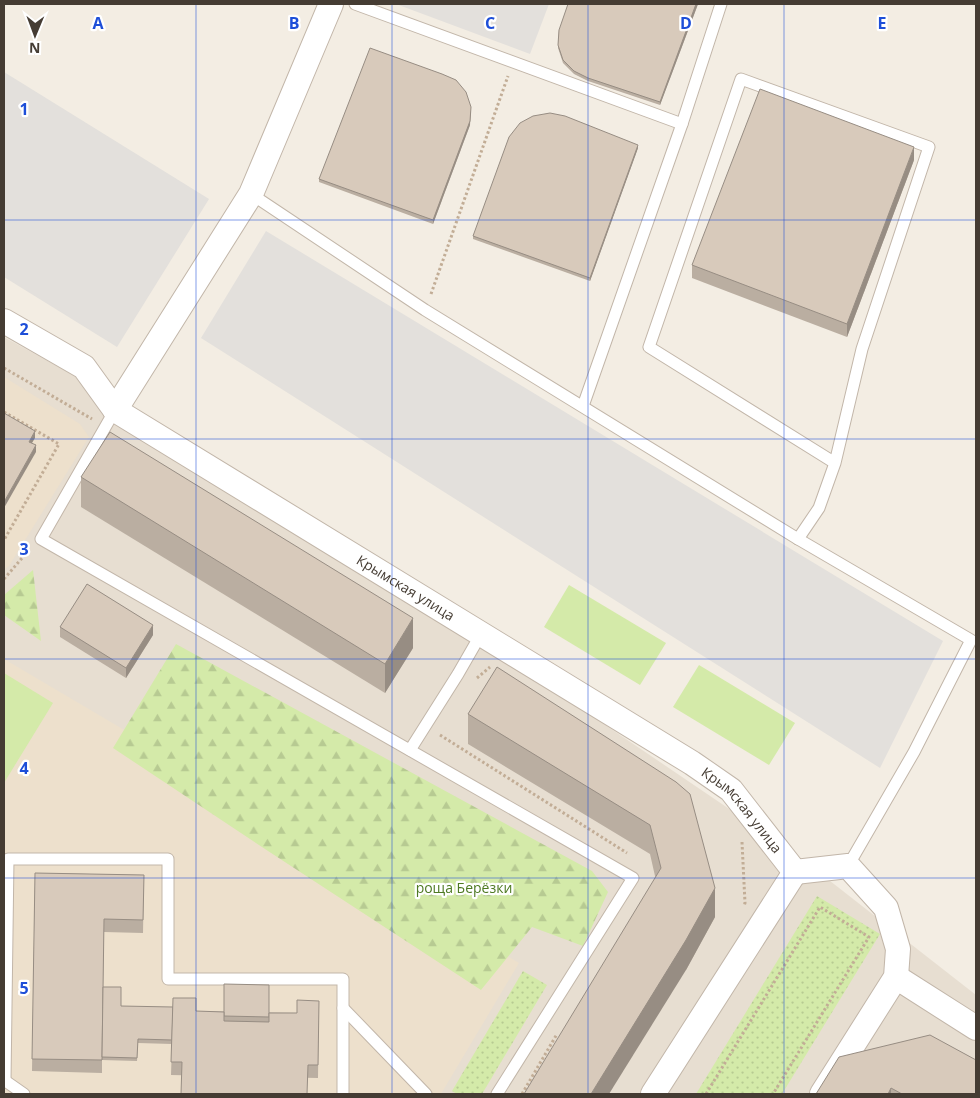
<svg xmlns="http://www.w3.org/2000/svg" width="980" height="1098" viewBox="0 0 980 1098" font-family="'Open Sans',sans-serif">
  <defs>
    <pattern id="forest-firs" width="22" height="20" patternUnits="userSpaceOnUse" patternTransform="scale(1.25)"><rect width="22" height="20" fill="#d4eaa9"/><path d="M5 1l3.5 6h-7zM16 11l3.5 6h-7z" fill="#b7ca92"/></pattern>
    <pattern id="park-dots" width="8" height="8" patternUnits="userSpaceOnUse" patternTransform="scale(1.25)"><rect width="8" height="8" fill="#d4eaa9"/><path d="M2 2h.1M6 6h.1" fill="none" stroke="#b7ca92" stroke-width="1.8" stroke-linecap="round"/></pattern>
  </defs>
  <rect width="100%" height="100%" fill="#f3ede3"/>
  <!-- residential -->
  <path fill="#e7ded1" d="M4,337L150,417L793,852L976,995V1094H4Z"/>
  <!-- education -->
  <g fill="#ede0cc">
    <path d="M4,377L80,424L89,437L9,566L4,570Z"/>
    <path d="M4,659L519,963L441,1094H4Z"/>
  </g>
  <!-- forest -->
  <g fill="url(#forest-firs)">
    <path d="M33,570L41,641L4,615V595Z"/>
    <path d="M176,644L592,871L608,892L583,946L532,927L481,990L268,851L113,748Z"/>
  </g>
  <!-- park -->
  <g fill="url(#park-dots)">
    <path d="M817,896L880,934L782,1094H696Z"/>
    <path d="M523,971L547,985L482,1094H457L452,1091Z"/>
  </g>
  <!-- garden -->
  <g fill="#d4eaa9">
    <path d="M569,585L666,643L640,685L544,627Z"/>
    <path d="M699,665L795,723L769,765L673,707Z"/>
    <path d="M4,673L53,703L4,783Z"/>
  </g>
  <!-- parking -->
  <g fill="#e3e0dc">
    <path d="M396,4H549L530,54Z"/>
    <path d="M4,72L209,199L117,347L4,277Z"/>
    <path d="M266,231L943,641L880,768L201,338Z"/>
  </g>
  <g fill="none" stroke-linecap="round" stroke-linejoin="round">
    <!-- lane casing -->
    <g stroke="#c2b6a9" stroke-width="13">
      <g id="lane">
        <path d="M355,4L682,124"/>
        <path d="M251,194L425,310L798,539L971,640L914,752L848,866"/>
        <path d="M583,406L682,124L721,4"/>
        <path d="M115,410L41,539L633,878L497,1094"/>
        <path d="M798,539L819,508L835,463L862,349L929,147L741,79L649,347L835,463"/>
        <path d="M410,750L458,674L481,634"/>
        <path d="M343,1008L426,1094"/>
        <path d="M4,1080L24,1094"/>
        <path d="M5,1081L8,859H168V979H343V1094"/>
      </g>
    </g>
    <!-- street casing -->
    <g stroke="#c2b6a9" stroke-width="26">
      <g id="street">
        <path id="s1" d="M4,321L84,367L115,410L692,763L731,790L795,872"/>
        <path d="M115,410L251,194L331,4"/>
        <path d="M795,872L848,866L886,908L898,949L896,977L822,1094"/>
        <path d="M896,977L976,1028"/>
        <path d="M653,1094L795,872"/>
      </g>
    </g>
    <!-- path -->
    <g stroke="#c2ad96" stroke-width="3" stroke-dasharray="2.5 2.5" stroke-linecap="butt">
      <path d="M431,294L508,76"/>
      <path d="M4,368L92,419"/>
      <path d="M4,412L59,444L4,540"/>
      <path d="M4,579L29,550"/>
      <path d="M477,678L490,667"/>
      <path d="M440,735L627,853"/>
      <path d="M742,842L745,903L744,906"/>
      <path d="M522,1094L557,1034"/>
      <path d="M706,1094L820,907L869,937L773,1094"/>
    </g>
    <!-- lane -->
    <use href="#lane" stroke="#fff" stroke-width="11"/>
    <!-- street -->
    <use href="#street" stroke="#fff" stroke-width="24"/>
  </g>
  <!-- wall -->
  <g fill="#baaea1">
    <path d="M698,4L660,105L588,81L574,74L563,63L558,48L559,30Z"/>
    <path d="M470,125L433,224L319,182V179Z"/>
    <path d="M638,148L590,281L473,239V236Z"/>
    <path d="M914,160L847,337L692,278V265Z"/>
    <path d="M81,477L413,648L385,693L81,507Z"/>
    <path d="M60,627L153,635L126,678L60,637Z"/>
    <path d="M468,714L676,782L715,917L686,970L655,876L650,854L468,744Z"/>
    <path d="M35,873L144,875L143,933L104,932L103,987L121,1006L196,1011L297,1013L319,1001L318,1078L171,1075L172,1044L138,1043L137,1061L102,1060V1073L32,1071Z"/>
    <path d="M976,1060V1094H816Z"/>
  </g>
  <!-- shaded-wall -->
  <g fill="#978d83">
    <path d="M696,4H698L660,105V102Z"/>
    <path d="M471,110L470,125L433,224V220Z"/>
    <path d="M638,145V148L590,281V278Z"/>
    <path d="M914,147V160L847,337V324Z"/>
    <path d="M35,431V438L29,448V442Z"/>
    <path d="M36,445V452L4,508V502Z"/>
    <path d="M413,618V648L385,693V664Z"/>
    <path d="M153,625V635L126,678V668Z"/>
    <path d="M715,888V917L686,970L609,1094H591Z"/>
    <path d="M891,1088V1094H888Z"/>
  </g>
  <!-- building -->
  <g fill="#d8cabb" stroke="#978d83">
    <path d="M568,4H696L660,102L588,78L574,71L563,60L558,45L559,30Z"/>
    <path d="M370,48L442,74L456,80L466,92L471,107L470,121L433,220L319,179Z"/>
    <path d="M760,89L914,147L847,324L692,265Z"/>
    <path d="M550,113L565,116L638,145L590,278L473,236L509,137L520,123L533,116Z"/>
    <path d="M4,413L35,431L29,442L36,445L4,502Z"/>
    <path d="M110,432L413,618L385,664L81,477Z"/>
    <path d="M87,584L153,625L126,668L60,627Z"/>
    <path d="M497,667L676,782L690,794L715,888L686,940L591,1094H524L661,868L650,825L468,714Z"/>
    <path d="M35,873L144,875L143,920L104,919L102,1060L32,1059Z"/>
    <path d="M224,984L269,985V1017L224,1016Z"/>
    <path d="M103,987H121V1006L173,1007L172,1040L138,1039L137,1058L102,1057Z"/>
    <path d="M173,998H196V1011L224,1012V1021L269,1022V1013H297V1000L319,1001L318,1065H308L307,1094H181L182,1062H171Z"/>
    <path d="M930,1035L976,1060V1094H902L891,1088L888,1094H816L839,1057Z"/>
  </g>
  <!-- grid -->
  <path fill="none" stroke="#1d4ed8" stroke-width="1" stroke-opacity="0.55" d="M196,4V1094M392,4V1094M588,4V1094M784,4V1094M4,220H976M4,439H976M4,659H976M4,878H976"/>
  <g text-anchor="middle" stroke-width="4.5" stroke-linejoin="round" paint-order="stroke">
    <!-- street labels -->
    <g font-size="14" fill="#453c33" stroke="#fff">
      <text dy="5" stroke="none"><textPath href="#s1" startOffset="486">Крымская улица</textPath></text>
      <text dy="5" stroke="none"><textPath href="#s1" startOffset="891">Крымская улица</textPath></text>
    </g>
    <!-- park labels -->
    <g font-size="14" fill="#4e7a23" stroke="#fff">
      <text x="464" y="893">роща Берёзки</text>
    </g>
  </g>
  <g font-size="16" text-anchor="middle" font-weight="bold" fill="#1d4ed8" stroke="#fff" stroke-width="4.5" stroke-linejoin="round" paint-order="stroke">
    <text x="98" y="29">A</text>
    <text x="294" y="29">B</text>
    <text x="490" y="29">C</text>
    <text x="686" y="29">D</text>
    <text x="882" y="29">E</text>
    <text x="24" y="115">1</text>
    <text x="24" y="335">2</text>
    <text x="24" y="555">3</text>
    <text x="24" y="774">4</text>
    <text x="24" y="994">5</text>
  </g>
  <!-- border -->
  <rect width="980" height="1098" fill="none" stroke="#453c33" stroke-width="10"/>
  <!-- north arrow -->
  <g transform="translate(35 35) rotate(181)" stroke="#ffffff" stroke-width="4" paint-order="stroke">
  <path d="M0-4L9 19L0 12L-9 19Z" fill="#453c33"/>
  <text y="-8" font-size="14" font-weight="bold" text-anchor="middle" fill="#453c33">N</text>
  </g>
</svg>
